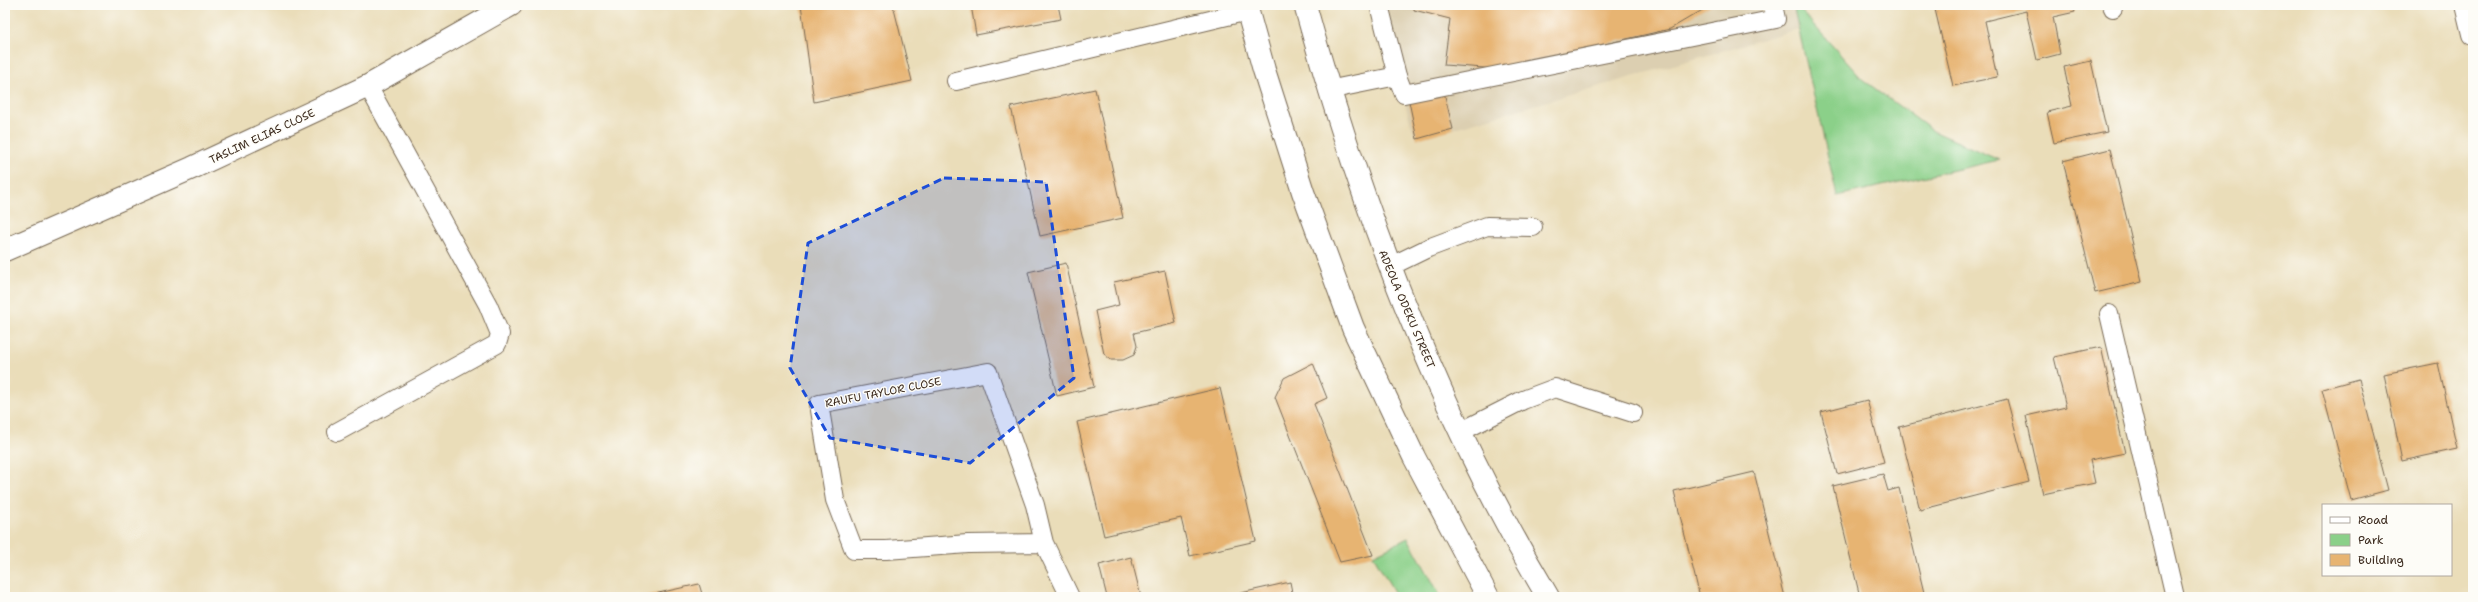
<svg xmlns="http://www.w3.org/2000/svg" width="2478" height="602" viewBox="0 0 2478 602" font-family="'Shantell Sans',sans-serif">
  <rect width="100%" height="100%" fill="#fdfcf7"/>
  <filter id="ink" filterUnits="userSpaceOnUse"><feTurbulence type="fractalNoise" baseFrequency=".025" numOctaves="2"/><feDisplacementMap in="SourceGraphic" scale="8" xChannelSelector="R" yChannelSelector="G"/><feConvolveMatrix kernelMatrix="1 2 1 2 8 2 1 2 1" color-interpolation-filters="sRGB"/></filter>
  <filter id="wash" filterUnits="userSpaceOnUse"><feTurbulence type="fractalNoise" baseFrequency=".012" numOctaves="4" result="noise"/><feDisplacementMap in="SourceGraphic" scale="16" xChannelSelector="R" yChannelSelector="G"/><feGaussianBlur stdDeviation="0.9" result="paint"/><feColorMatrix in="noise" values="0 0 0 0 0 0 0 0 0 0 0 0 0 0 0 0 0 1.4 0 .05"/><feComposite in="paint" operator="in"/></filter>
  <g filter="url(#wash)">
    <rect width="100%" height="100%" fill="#eaddb9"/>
    <!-- built -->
    <path fill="#dccfb1" d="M1379,5H1793L1798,29L1417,139L1411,125Z"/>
    <!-- green -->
    <g fill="#8bd089" stroke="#637d54">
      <path d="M1793,5H1796L1862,79L1933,131L1999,160L1837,196Z"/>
      <path d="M1408,538L1441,597H1397L1373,555Z"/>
    </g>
    <g id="blocks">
      <!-- building -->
      <g fill="#e7b472">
        <path d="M801,5H893L912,81L814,102Z"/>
        <path d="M971,5H1058L1061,19L976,35Z"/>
        <path d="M1414,5H1711L1670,29L1497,69L1444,65L1450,19L1414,10Z"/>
        <path d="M1934,5H2073L2075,12L2053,17L2060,54L2037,60L2026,11L1985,21L1997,77L1953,86Z"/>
        <path d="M2091,61L2107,132L2054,143L2047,112L2072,106L2064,67Z"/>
        <path d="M1443,88L1453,129L1417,139L1408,97Z"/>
        <path d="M1095,89L1123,218L1040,236L1011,107Z"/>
        <path d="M2110,149L2142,282L2095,293L2063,161Z"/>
        <path d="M1066,263L1094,387L1057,396L1028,272Z"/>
        <path d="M1165,271L1176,323L1134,333L1137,346L1134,355L1123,360H1111L1104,354L1095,311L1119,305L1114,282Z"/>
        <path d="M2101,347L2125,453L2090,460L2095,483L2043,494L2026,416L2066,407L2054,357Z"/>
        <path d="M1313,363L1327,398L1314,404L1373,555L1340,562L1275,397L1284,378Z"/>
        <path d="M2438,363L2457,449L2402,461L2384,374Z"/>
        <path d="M2359,379L2388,490L2351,500L2322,389Z"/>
        <path d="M1220,388L1256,541L1190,556L1181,518L1104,536L1077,422Z"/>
        <path d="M2007,399L2029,482L1920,510L1899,427Z"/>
        <path d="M1867,400L1884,462L1837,474L1821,412Z"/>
        <path d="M1754,472L1785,597H1700L1674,491Z"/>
        <path d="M1883,474L1888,491L1899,488L1925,597H1860L1833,486Z"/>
        <path d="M1131,557L1141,597H1107L1099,565Z"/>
        <path d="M1290,582L1293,597H1232V595Z"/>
        <path d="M699,584L703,597H645V596Z"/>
      </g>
    </g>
  </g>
  <g filter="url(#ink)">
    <use href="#blocks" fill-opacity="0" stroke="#786954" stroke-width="1"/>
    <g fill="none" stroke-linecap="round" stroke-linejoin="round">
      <!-- service casing -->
      <g stroke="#786954" stroke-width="20">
        <g id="service">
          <path d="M1379,5L1397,76L1404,94L1776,19L1773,5"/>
          <path d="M2112,5L2113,8"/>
          <path d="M956,81L1248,11"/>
          <path d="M1328,90L1397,76"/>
          <path d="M1389,267L1428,248L1487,226L1533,227"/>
          <path d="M2109,314L2175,597"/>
          <path d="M337,432L497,344L500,334L488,305L368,86"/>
          <path d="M1460,432L1523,400L1555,388L1633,413"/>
          <path d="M1044,543L1035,505L988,372L819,404L835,500L854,550H886L968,544L1044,543L1070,597"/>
        </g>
      </g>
      <!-- minor casing -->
      <g stroke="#786954" stroke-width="24">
        <g id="minor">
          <path d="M2466,5L2473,34"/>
          <path d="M5,250L192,168L368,86L511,5"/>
        </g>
      </g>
      <!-- secondary casing -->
      <g stroke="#786954" stroke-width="24">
        <g id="secondary">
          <path d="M1246,5L1264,70L1303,192L1353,328L1414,457L1488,597"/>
          <path d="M1305,5C1362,211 1438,413 1548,597"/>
        </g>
      </g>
      <!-- service -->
      <use href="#service" stroke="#fff" stroke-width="18"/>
      <!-- minor -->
      <use href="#minor" stroke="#fff" stroke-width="22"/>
      <!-- secondary -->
      <use href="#secondary" stroke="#fff" stroke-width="22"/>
    </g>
  </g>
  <!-- marked area -->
  <path fill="#1d4ed8" fill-opacity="0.2" stroke="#1d4ed8" stroke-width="3" stroke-dasharray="8 5" stroke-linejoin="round" d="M944,178L1046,182L1074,378L970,463L830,438L790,368L808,243Z"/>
  <g text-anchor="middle" stroke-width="3" stroke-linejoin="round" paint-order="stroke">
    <!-- street labels -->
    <g font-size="11" fill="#3b2a1e" stroke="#fdfcf7">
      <text transform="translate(262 136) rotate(-25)" y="4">TASLIM ELIAS CLOSE</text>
      <text transform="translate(1407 309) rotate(67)" y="4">ADEOLA ODEKU STREET</text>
      <text transform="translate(883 392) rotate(-11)" y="4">RAUFU TAYLOR CLOSE</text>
    </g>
  </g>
  <!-- margin -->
  <rect width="2478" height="602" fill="none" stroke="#fdfcf7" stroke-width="20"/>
  <!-- legend -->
  <rect x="2322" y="504" width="130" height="72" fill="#fdfcf7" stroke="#afa8a0"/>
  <rect x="2330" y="517" width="20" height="6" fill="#ffffff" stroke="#afa8a0"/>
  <text x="2358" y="524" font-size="12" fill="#3b2a1e">Road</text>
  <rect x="2330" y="534" width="20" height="12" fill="#8bd089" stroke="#afa8a0"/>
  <text x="2358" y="544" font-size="12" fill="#3b2a1e">Park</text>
  <rect x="2330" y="554" width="20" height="12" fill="#e7b472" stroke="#afa8a0"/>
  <text x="2358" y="564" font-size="12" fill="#3b2a1e">Building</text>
</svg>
